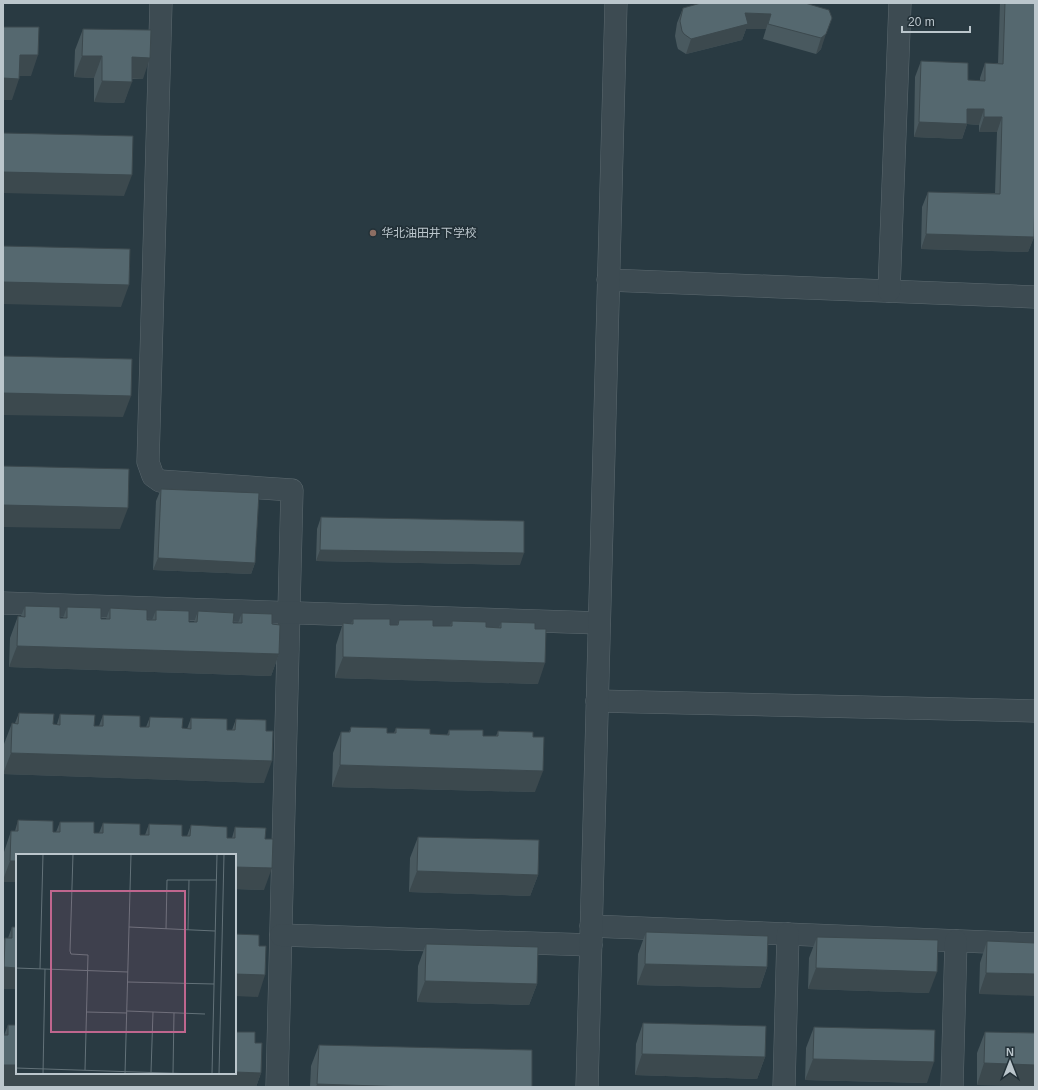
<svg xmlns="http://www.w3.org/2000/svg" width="1038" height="1090" viewBox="0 0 1038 1090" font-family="Arial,'Noto Sans SC',sans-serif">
  <rect width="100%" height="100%" fill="#293a42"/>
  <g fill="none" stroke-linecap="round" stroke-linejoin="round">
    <!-- minor casing -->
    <g stroke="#5c696f" stroke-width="23">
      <g id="minor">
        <path d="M161,3L148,462L153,476L160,481L292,490L277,1087"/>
        <path d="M608,280L1035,297"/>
        <path d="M889,291L900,3"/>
        <path d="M3,603L599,623"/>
        <path d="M597,701L1035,711"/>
        <path d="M591,926L1035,944"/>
        <path d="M281,935L591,945"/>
        <path d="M587,1087L616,3"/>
        <path d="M784,1087L788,934"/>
        <path d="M952,1087L956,941"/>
      </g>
    </g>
    <!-- minor -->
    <use href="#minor" stroke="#3d4b52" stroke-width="22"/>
  </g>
  <!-- wall -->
  <g fill="#49595f">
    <path d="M1000,3H1035L1034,237L1028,252L921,249L922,207L928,192L995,193L997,132H979V125L967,124L962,139L914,137L915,77L921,61L968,80L980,81V78L985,63H998Z"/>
    <path d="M683,8L829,10L821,49L816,54L763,39L766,29H746L742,40L686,54L678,49L677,46L675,36L677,23Z"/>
    <path d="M83,29L143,79H132L124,103L94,102V78L74,77L75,50Z"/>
    <path d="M161,489L255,563L251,574L153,570L156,501Z"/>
    <path d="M321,517L520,565L316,561L317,529Z"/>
    <path d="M25,606L60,618H63L67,607L101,619H106L110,608L147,620H152L156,610L189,622H194L198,611L233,623H238L242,613L272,624L279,654L271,676L9,667L10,638L18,616H21Z"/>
    <path d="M353,619L390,625H397L399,620L433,626H450L452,621L486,627L499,628L501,622L538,684L335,678L336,645L343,623L351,624Z"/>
    <path d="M19,713L53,724H57L60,714L94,726H99L103,715L140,727H146L150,717L182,728L187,729L191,718L227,730H232L236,719L264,783L3,774L4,744L12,723H15Z"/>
    <path d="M351,727L387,733H394L396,728L430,734L447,735L449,730L483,736H496L498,731L533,737L535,792L332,787L333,753L341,732H349Z"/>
    <path d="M18,820L53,832H56L60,822L94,833H99L103,823L140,835H145L149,824L182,836H187L191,825L227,838H232L235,827L265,839L264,890L235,889V855L17,882H3L4,852L11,831H15Z"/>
    <path d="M418,837L538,875L530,896L409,892L410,858Z"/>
    <path d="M12,927H17V989H3V943L5,938H8Z"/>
    <path d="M646,932L767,967L760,988L637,985L638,954Z"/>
    <path d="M817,937L929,993L808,989L809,958Z"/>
    <path d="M987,941L1035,943L979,994L980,963Z"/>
    <path d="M426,944L537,984L529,1005L417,1002L418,966Z"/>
    <path d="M643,1023L765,1057L757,1079L635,1075L636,1044Z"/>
    <path d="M8,1025L17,1073L255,1043L261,1073L256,1087L3,1086V1035H4Z"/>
    <path d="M814,1027L927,1083L805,1080L806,1048Z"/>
    <path d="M985,1032L1035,1033V1086L977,1085V1053Z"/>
    <path d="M319,1045L532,1087H310L311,1066Z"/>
  </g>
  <!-- shaded-wall -->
  <g fill="#3c494e">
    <path d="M745,13L771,14L766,29H746L742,40L686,54L691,39Z"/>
    <path d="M826,34L821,49L816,54L821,38Z"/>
    <path d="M20,55H38L31,76H12Z"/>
    <path d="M82,56H102L94,78L74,77Z"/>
    <path d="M132,57L150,58L143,79L124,78Z"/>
    <path d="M3,78L19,79L12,100H3Z"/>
    <path d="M102,81L132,82L124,103L94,102Z"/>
    <path d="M967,109H984L979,125L967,124L962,139L914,137L919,122Z"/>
    <path d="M984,117H1002L997,132H979Z"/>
    <path d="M3,172L132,175L124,196L3,193Z"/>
    <path d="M926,234L1034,237L1028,252L921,249Z"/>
    <path d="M3,282L129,285L121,307L3,304Z"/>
    <path d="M3,393L131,396L123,417L3,415Z"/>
    <path d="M3,505L128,508L120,529L3,527Z"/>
    <path d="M320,550L524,553L520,565L316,561Z"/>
    <path d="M158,558L255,563L251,574L153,570Z"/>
    <path d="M17,646L279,654L271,676L9,667Z"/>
    <path d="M343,657L545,663L538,684L335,678Z"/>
    <path d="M11,753L272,761L264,783L3,774Z"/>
    <path d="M340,765L543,771L535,792L332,787Z"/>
    <path d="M10,861H17V882H3V880Z"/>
    <path d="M235,867L272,868L264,890L235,889Z"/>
    <path d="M417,871L538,875L530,896L409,892Z"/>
    <path d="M645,964L767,967L760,988L637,985Z"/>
    <path d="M4,967L17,968V989H3V969Z"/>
    <path d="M816,968L937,972L929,993L808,989Z"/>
    <path d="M986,973L1035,974V996L979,994Z"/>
    <path d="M235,974L265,975L258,997L235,996Z"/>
    <path d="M425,981L537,984L529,1005L417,1002Z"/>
    <path d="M642,1054L765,1057L757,1079L635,1075Z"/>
    <path d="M813,1059L934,1062L927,1083L805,1080Z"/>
    <path d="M984,1063L1035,1065V1086L977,1085Z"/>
    <path d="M3,1065H17V1073H235V1072L261,1073L256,1087L3,1086Z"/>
    <path d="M317,1084L408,1087H316Z"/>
  </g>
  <!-- building -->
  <g fill="#55686f" stroke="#3c494e">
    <path d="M701,3H805L829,10L832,18L826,34L821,38L768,24L771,14L745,13L748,24L691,39L684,34L682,31L680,21L683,8Z"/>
    <path d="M1005,3H1035V193L1034,237L926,234L928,192L1000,194L1002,117H984V109H967V124L919,122L921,61L968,63V80L985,81V63L1003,64Z"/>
    <path d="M3,27H39L38,55H20L19,79L3,78Z"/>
    <path d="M83,29L151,30L150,58L132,57V82L102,81V56H82Z"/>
    <path d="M3,133L133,136L132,175L3,172Z"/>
    <path d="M3,246L130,249L129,285L3,282Z"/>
    <path d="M3,356L132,359L131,396L3,393Z"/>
    <path d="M3,466L129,469L128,508L3,505Z"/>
    <path d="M161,489L259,493L255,563L158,558Z"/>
    <path d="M321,517L524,521V553L320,550Z"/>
    <path d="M25,606L60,607V618H67V607L101,608V619H110V608L147,610V620H156V610L189,611V622H197L198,611L234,613L233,623H242V613L272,614V624L280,625L279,654L17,646L18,616L25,617Z"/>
    <path d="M353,619H390V625H398L399,620H433V626H452V621L486,622V627L501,628V622L535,623V629H546L545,663L343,657V623L353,624Z"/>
    <path d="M19,713L54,714L53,724L60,725V714L95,715L94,726H103V715L140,716V727H149L150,717L183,718L182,728L191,729V718L227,719V730H235L236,719L266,720V731H273L272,761L11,753L12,723L18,724Z"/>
    <path d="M351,727L387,728V733H396V728L430,729V734L449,735V730H483V736H498V731L533,732V737H544L543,771L340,765L341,732H350Z"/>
    <path d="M18,820L53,821V832H60V822H94V833H103V823L140,824V835H149V824L182,825V836H190L191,825L227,827V838H235V827L266,828L265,839H273L272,868L235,867V855H17V861H10L11,831H18Z"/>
    <path d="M418,837L539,840L538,875L417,871Z"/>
    <path d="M12,927H17V968L4,967L5,938H12Z"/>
    <path d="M646,932L768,936L767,967L645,964Z"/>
    <path d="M235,934L259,935V946H266L265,975L235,974Z"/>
    <path d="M817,937L938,940L937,972L816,968Z"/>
    <path d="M987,941L1035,943V974L986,973Z"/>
    <path d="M426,944L538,947L537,984L425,981Z"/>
    <path d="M643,1023L766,1026L765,1057L642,1054Z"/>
    <path d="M8,1025H17V1065H3V1035H8Z"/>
    <path d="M814,1027L935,1030L934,1062L813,1059Z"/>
    <path d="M235,1032H255V1043H262L261,1073L235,1072Z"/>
    <path d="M985,1032L1035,1033V1065L984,1063Z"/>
    <path d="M319,1045L532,1050V1087H408L317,1084Z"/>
  </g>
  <!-- markers -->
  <circle fill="#8d6e63" stroke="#223037" stroke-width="1.5" cx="373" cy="233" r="4"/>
  <g text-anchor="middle" stroke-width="3.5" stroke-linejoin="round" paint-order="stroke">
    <!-- poi labels -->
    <g font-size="12" fill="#bbc6cc" stroke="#223037" text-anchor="start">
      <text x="381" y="237">华北油田井下学校</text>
    </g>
  </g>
  <!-- overview -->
  <g transform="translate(16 854)">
    <rect width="220" height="220" fill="#293a42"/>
    <path fill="none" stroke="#637279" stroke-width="1" d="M57,0L54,97L55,100L72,101L69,216M113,73L199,77M150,75L151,26H200M172,76L173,26M0,114L112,118M24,115L27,0M112,128L198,130M111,157L189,160M71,158L111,159M0,214L181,220M135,218L137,158M157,219L158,159M27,220L29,115M109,220L115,0M196,220L201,0M203,220L208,0"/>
    <path fill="#bf668e" fill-opacity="0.15" stroke="#bf668e" stroke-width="2" d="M35,37H169V178H35Z"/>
    <rect width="220" height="220" fill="none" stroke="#bbc6cc" stroke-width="2"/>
  </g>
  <!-- border -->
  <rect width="1038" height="1090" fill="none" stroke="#bbc6cc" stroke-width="8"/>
  <!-- north arrow -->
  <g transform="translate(1010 1062)" stroke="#223037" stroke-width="3" paint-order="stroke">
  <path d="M0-3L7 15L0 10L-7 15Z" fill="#bbc6cc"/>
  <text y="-6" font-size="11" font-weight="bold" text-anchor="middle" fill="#bbc6cc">N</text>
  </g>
  <!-- scale -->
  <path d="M902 26v6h68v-6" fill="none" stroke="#bbc6cc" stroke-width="2"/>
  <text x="908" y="26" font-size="12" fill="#bbc6cc" stroke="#223037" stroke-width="3" paint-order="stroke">20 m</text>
</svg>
